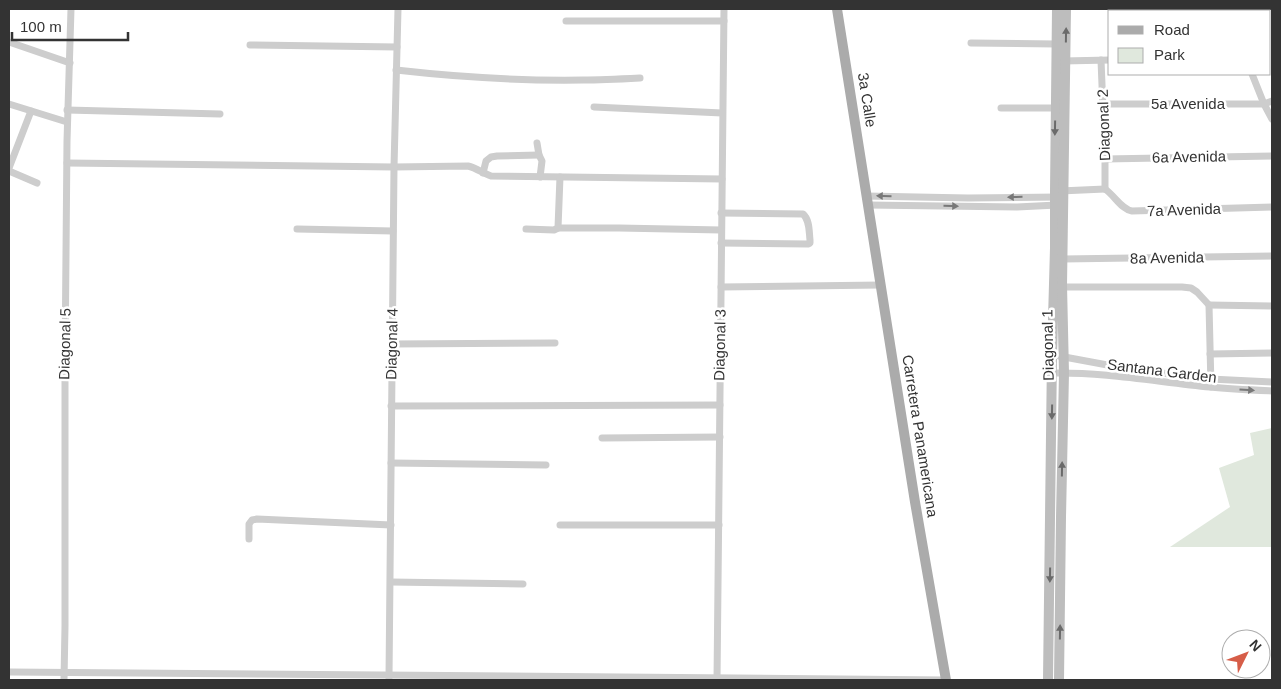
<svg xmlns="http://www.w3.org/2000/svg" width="1281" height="689" viewBox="0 0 1281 689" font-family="Helvetica,sans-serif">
  <rect width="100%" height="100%" fill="#fff"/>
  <!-- green -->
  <path fill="#e0e8dd" d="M1272,428V547H1170L1230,507L1219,468L1254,455L1250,433Z"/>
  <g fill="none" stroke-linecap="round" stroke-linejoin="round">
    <!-- street -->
    <g stroke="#cdcdcd" stroke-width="7">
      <path d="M566,21H724"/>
      <path d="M9,42L70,63"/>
      <path d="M971,43L1056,44"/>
      <path d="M250,45L397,47"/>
      <path d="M1101,60L1105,159V189"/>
      <path d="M1063,61L1110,60"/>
      <path d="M396,70C458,77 520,81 583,80C602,80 621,79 640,78"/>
      <path d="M1252,74L1264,104L1272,119"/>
      <path d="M9,104L67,122"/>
      <path d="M1104,104H1264L1272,101"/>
      <path d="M594,107L722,113"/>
      <path d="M1001,108H1056"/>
      <path d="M67,110L220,114"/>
      <path d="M537,143L539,155L542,161L540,177"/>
      <path d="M1105,159L1272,156"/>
      <path d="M67,163L394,167L468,166C476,168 483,173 491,176L722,179"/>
      <path d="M9,168L31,111"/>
      <path d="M9,171L37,183"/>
      <path d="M483,173L486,161L491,157L497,156L539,155"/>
      <path d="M1105,189C1115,196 1121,209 1132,211L1272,207"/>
      <path d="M1060,191L1105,189"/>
      <path d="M866,196L968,198L1058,197"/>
      <path d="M868,205L1017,207L1057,205"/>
      <path d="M558,228H619L721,230"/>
      <path d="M297,229L393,231"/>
      <path d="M526,229L554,230L558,228L560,177"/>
      <path d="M721,243L808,244L810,243V240C809,232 810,220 803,214L721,213"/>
      <path d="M1063,259L1272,256"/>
      <path d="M721,287L881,285"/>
      <path d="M1062,287H1182L1191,288L1197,292L1209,305L1211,387"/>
      <path d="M1209,305L1272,306"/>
      <path d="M392,344L555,343"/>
      <path d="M1210,354L1272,353"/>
      <path d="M1059,356L1129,369L1210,379L1272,382"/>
      <path d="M1052,373C1105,372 1158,382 1210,387C1231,389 1252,390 1272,391"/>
      <path d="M391,406L720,405"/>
      <path d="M602,438L720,437"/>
      <path d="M391,463L546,465"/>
      <path d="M560,525H719"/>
      <path d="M249,539V524L252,520L257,519L391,525"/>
      <path d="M391,582L523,584"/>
      <path d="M9,672C321,676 634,675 946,680"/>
      <path d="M389,678L394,167L398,9"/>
      <path d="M64,680L65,626V365L67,141L71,9"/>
      <path d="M717,680L724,9"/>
    </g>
    <!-- secondary -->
    <g stroke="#bdbdbd" stroke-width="10">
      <path d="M1048,680L1052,355L1055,248V191L1057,9"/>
      <path d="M1059,680L1061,517L1064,373L1062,285L1066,9"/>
    </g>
    <!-- primary -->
    <path stroke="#ababab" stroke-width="10" d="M837,9L915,502L946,680"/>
  </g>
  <!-- one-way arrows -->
  <defs><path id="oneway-solid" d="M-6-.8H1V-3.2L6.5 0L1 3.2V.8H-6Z" transform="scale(1.25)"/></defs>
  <g fill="#6a6a6a">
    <use href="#oneway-solid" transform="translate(1066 35) rotate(-89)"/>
    <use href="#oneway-solid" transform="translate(1055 128) rotate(91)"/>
    <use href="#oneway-solid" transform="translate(1052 412) rotate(91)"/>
    <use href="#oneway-solid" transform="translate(1062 469) rotate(-89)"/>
    <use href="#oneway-solid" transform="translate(1050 575) rotate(91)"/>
    <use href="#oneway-solid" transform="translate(1060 632) rotate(-89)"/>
  </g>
  <g fill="#787878">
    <use href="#oneway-solid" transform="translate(884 196) rotate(-179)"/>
    <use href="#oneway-solid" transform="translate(1015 197) rotate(179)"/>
    <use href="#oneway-solid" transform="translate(951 206) rotate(1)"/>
    <use href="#oneway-solid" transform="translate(1247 390) rotate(4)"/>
  </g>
  <g text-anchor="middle" stroke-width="5" stroke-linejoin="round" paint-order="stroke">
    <!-- street labels -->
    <g font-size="15" fill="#333" stroke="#fff">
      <text transform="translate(867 100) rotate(81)" y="5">3a Calle</text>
      <text x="1188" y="109">5a Avenida</text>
      <text transform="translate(1104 125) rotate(-92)" y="5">Diagonal 2</text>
      <text transform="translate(1189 157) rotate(-1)" y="5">6a Avenida</text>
      <text transform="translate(1184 210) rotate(-2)" y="5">7a Avenida</text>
      <text transform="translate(1167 258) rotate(-1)" y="5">8a Avenida</text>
      <text transform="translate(65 344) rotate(-89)" y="5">Diagonal 5</text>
      <text transform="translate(392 344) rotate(-89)" y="5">Diagonal 4</text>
      <text transform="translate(720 345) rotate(-89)" y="5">Diagonal 3</text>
      <text transform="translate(1048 345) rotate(-91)" y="5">Diagonal 1</text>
      <text transform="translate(1162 371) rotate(7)" y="5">Santana Garden</text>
      <text transform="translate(920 436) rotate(81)" y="5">Carretera Panamericana</text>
    </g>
  </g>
  <!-- border -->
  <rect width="1281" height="689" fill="none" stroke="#333333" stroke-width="20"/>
  <!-- legend -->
  <rect x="1108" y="10" width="162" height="65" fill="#ffffff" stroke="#adadad"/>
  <rect x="1118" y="26" width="25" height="8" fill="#ababab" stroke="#adadad"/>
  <text x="1154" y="35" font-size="15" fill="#333333">Road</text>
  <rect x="1118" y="48" width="25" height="15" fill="#e0e8dd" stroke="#adadad"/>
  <text x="1154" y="60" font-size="15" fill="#333333">Park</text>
  <!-- north arrow -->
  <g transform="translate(1246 654) rotate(48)"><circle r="24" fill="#ffffff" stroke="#adadad"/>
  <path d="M0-4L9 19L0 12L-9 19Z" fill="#d65d48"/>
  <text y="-8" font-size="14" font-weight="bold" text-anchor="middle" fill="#333333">N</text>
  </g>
  <!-- scale -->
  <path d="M12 32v8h116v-8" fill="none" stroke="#333333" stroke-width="2.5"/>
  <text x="20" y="32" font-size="15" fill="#333333" stroke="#ffffff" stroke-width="4" paint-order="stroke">100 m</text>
</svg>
